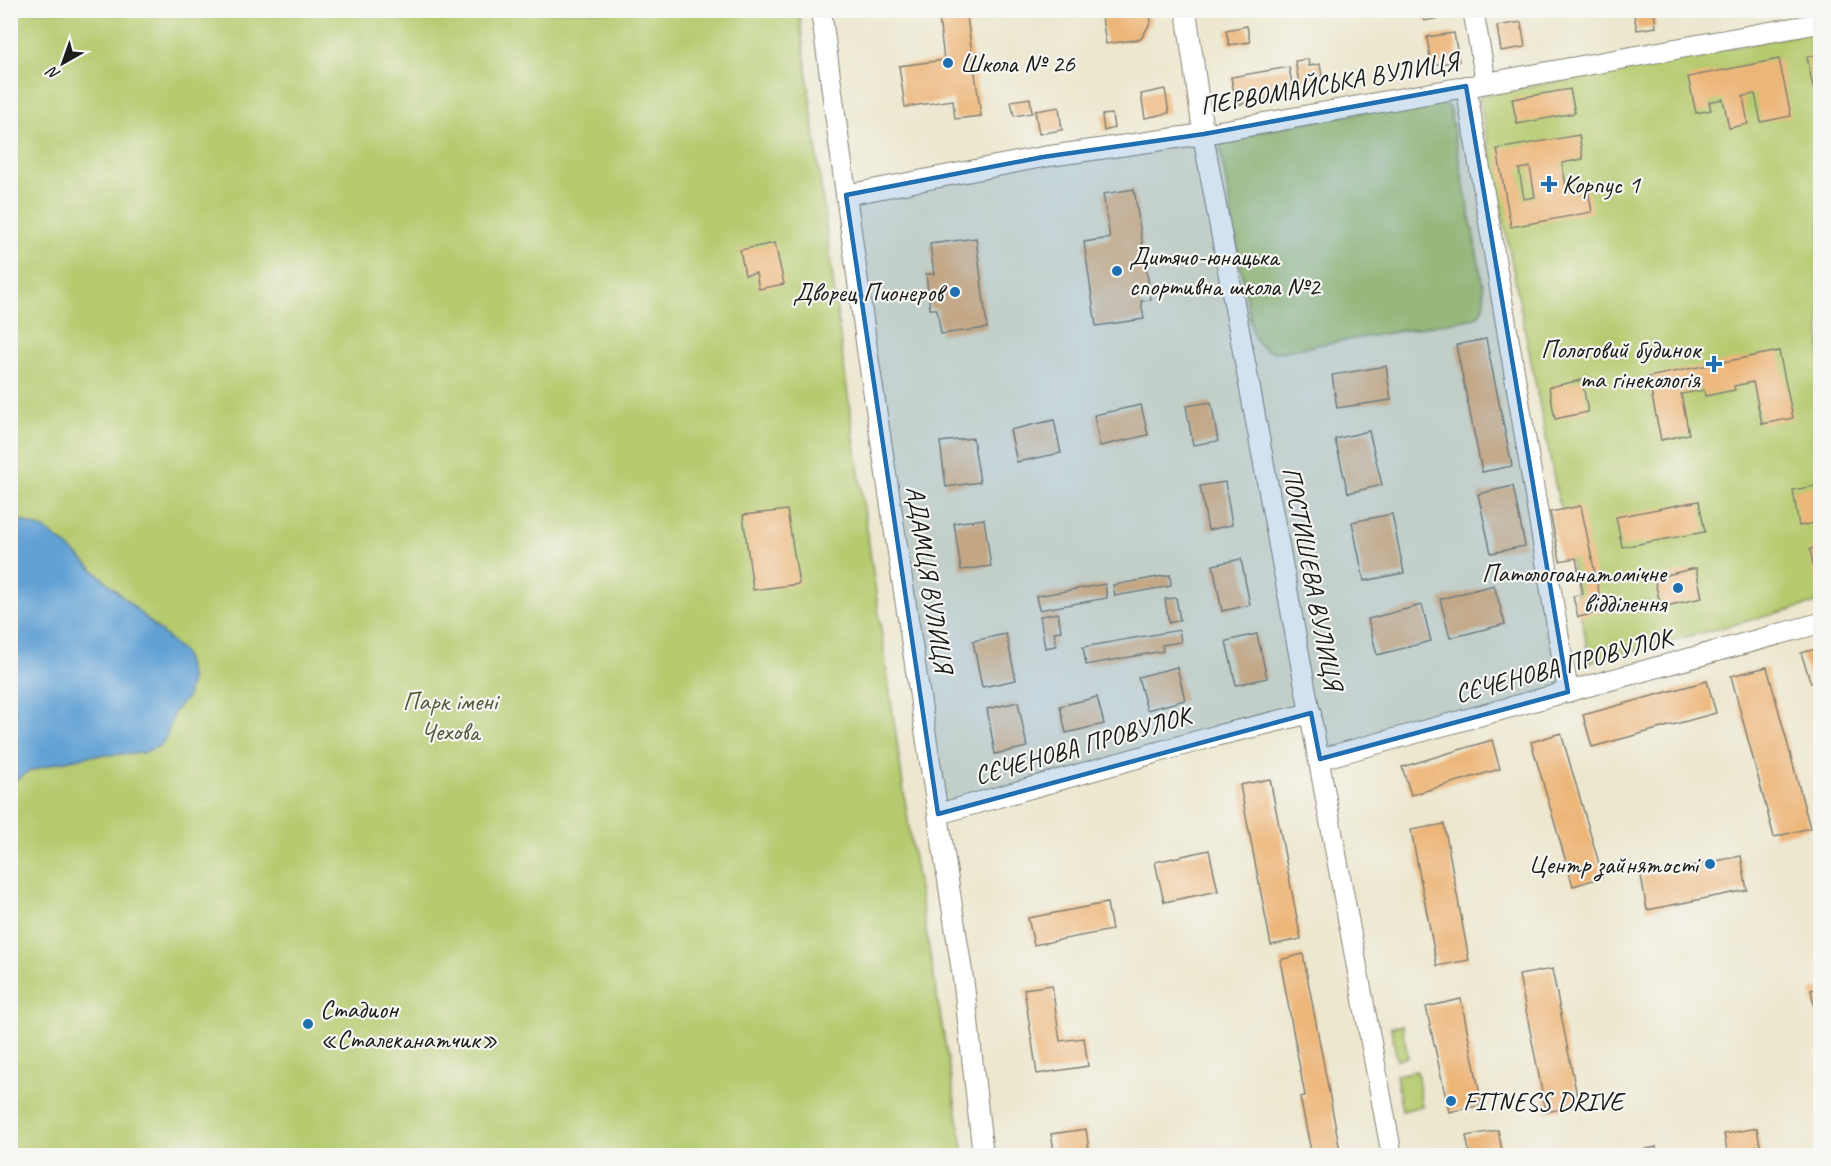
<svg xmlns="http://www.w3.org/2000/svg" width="1831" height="1166" viewBox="0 0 1831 1166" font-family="Caveat,sans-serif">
  <rect width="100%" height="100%" fill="#f6f6f2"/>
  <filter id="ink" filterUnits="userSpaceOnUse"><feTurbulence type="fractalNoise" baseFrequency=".0167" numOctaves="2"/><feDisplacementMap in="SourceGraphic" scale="12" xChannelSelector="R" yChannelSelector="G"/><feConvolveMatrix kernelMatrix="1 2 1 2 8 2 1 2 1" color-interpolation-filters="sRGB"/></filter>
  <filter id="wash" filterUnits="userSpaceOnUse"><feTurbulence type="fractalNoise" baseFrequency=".008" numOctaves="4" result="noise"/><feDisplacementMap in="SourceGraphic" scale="24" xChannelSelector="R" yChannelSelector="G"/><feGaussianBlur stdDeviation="1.35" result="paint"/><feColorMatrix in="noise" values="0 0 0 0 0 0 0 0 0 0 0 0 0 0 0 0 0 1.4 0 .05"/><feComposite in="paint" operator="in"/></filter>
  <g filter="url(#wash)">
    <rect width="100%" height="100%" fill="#ece7ce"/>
    <!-- green -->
    <g fill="#b6cb6f" stroke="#697446" stroke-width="1.5">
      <path d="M10,11H799L843,360L911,842L964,1155H11Z"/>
      <path d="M1820,30V602L1590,662L1479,96Z"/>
      <path d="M1439,98L1449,107L1483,285C1484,298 1487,309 1475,318L1279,352C1264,352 1257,346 1252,331L1220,148L1224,138Z"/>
      <path d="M1402,1025L1408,1057L1397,1060L1391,1027Z"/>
      <path d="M1417,1071L1422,1106L1402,1111L1396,1075Z"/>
    </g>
    <!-- water -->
    <path fill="#62a1d4" stroke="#3f5e78" stroke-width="1.5" d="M11,477L14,490L11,508L19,520L46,530L73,551L184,653L191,679L187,698L174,712L166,738L159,746L142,753L90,756L56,763L28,772L11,783Z"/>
    <g id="blocks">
      <!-- building -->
      <g fill="#edb679" fill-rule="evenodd">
        <path d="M938,10H966L981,116L955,119L953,100L905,107L899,66L944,60Z"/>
        <path d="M1101,10H1149L1151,22L1141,39L1106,44Z"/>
        <path d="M1422,10H1450L1451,16L1424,21Z"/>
        <path d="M1633,10H1654L1656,27L1637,30Z"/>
        <path d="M1521,22L1525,47L1501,51L1497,26Z"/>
        <path d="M1247,26L1250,42L1229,45L1226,30Z"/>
        <path d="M1454,33L1459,61L1431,65L1427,37Z"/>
        <path d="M1820,54V87L1813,88L1807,57Z"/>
        <path d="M1308,59L1309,66L1320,64L1322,76L1316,77L1318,89L1301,92L1295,61Z"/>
        <path d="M1779,59L1791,116L1761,122L1755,94L1743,96L1748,124L1729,128L1723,99L1709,102L1711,110L1696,113L1688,77Z"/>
        <path d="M1289,67L1294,95L1236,105L1231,77Z"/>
        <path d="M1165,89L1169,113L1145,118L1141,94Z"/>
        <path d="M1570,89L1575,113L1517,124L1512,99Z"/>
        <path d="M1030,98L1032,113L1014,116L1011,101Z"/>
        <path d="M1059,107L1062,130L1039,134L1035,111Z"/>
        <path d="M1112,114L1114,128L1104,131L1102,115Z"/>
        <path d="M1579,135L1583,159L1562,163L1567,192L1588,189L1592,212L1511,227L1497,149ZM1530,167L1535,197L1524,199L1519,169Z"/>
        <path d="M1134,189L1151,300L1141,301L1144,319L1096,326L1084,242L1110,238L1103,194Z"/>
        <path d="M976,238L987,328L941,334L937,309H930L926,274H934L930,244Z"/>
        <path d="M775,243L784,284L759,289L756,273L745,275L740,250Z"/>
        <path d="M1486,339L1512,466L1482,472L1456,345Z"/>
        <path d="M1779,351L1793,418L1762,424L1753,382L1734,386L1735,390L1705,396L1704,390L1681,394L1689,434L1661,440L1648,377Z"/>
        <path d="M1386,366L1391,400L1337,408L1332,375Z"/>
        <path d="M1582,380L1588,412L1555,419L1549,387Z"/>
        <path d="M1211,402L1218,441L1193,445L1186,406Z"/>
        <path d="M1141,405L1148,435L1100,446L1094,415Z"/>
        <path d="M1054,420L1061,453L1017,462L1010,430Z"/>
        <path d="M1369,431L1382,485L1348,493L1335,439Z"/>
        <path d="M973,438L980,482L946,487L940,442Z"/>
        <path d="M1225,482L1232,525L1208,530L1200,486Z"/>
        <path d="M1820,485V522L1799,526L1793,490Z"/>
        <path d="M1513,486L1525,546L1491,553L1478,494Z"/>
        <path d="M1699,501L1705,532L1622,547L1616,517Z"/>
        <path d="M1581,506L1603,612L1578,617L1573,596L1583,594L1576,558L1560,561L1550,512Z"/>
        <path d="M787,510L799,584L753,590L743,515Z"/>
        <path d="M1392,514L1404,573L1364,581L1352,522Z"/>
        <path d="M984,519L991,566L961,570L954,523Z"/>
        <path d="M1820,547V580H1816L1810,549Z"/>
        <path d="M1241,559L1250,605L1222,611L1213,565Z"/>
        <path d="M1696,568L1702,598L1661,607L1654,578Z"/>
        <path d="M1170,575L1171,586L1115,596L1113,585Z"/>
        <path d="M1105,584L1107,598L1039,610L1036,596Z"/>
        <path d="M1494,585L1505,624L1450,638L1440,599Z"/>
        <path d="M1176,598L1180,620L1169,623L1165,599Z"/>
        <path d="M1422,605L1431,641L1377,655L1368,619Z"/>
        <path d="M1058,613L1061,631L1054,632L1056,646L1045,648L1040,616Z"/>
        <path d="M1179,630L1181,642L1162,645L1163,651L1086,665L1083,647Z"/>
        <path d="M1006,634L1016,680L982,687L973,641Z"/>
        <path d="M1257,634L1267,678L1236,685L1226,641Z"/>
        <path d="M1820,648V680L1811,683L1801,653Z"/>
        <path d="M1177,667L1185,700L1147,710L1138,677Z"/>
        <path d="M1767,667L1810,828L1774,837L1731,676Z"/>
        <path d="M1707,681L1716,713L1592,747L1583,715Z"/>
        <path d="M1097,697L1104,724L1066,733L1060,706Z"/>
        <path d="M1018,702L1027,747L995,754L987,709Z"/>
        <path d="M1561,733L1603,877L1573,886L1531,742Z"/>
        <path d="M1492,740L1500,769L1411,795L1402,767Z"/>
        <path d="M1270,779L1301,939L1271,945L1240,785Z"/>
        <path d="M1444,824L1469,960L1437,966L1411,830Z"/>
        <path d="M1209,850L1218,891L1164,902L1155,862Z"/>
        <path d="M1741,856L1747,890L1647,910L1641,876Z"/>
        <path d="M1107,903L1112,930L1034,945L1028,918Z"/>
        <path d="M1303,954L1341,1156H1312L1300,1097L1305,1096L1280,960Z"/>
        <path d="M1552,969L1579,1106L1546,1112L1519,975Z"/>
        <path d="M1052,985L1060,1041L1084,1038L1088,1066L1037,1074L1024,989Z"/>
        <path d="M1820,988V1018L1817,1019L1811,990Z"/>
        <path d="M1461,999L1482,1105L1449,1112L1426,1007Z"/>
        <path d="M1757,1128L1762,1156H1728L1724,1134Z"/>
        <path d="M1086,1129L1090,1156H1055L1051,1134Z"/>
        <path d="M1498,1130L1503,1156H1470L1466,1136Z"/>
        <path d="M1656,1147L1657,1156H1624L1623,1154Z"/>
      </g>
    </g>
  </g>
  <g filter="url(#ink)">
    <use href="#blocks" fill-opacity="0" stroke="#848275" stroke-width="1.5"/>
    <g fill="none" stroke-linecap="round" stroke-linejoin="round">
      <!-- minor casing -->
      <g stroke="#848275" stroke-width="22">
        <g id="minor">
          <path d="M821,10L868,356L964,985L983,1156"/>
          <path d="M1186,10L1205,146L1392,1156"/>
          <path d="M1473,10L1486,82"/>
          <path d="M1466,86L1568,692"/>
          <path d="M846,195L1043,157L1204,134L1820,23"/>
          <path d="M1320,759L1820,623"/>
          <path d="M938,814L1215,736L1311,713"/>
        </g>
      </g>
      <!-- minor -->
      <use href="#minor" stroke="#fff" stroke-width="20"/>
    </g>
  </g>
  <!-- marked area -->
  <path fill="#1f6fb2" fill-opacity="0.2" stroke="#1f6fb2" stroke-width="4.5" stroke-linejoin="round" d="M1466,86L1568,692L1320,759L1311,713L938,814L846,195L1043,157L1204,134Z"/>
  <!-- markers -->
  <g fill="#1f6fb2" stroke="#f6f6f2" stroke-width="2">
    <circle cx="948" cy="63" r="6"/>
    <path d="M1546 175h6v6h6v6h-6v6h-6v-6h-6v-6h6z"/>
    <circle cx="1117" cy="271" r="6"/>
    <circle cx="955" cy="292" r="6"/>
    <path d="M1711 355h6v6h6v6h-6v6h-6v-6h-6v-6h6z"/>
    <circle cx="1678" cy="588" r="6"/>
    <circle cx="1710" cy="864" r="6"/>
    <circle cx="308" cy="1024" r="6"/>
    <circle cx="1451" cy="1101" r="6"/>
  </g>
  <g text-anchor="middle" stroke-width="4.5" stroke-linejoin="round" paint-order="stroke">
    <!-- poi labels -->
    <g font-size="26" fill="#1c1c1c" stroke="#f6f6f2" text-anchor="start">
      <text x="960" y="72">Школа № 26</text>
      <text x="1562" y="193">Корпус 1</text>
      <text x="1129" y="265">Дитячо-юнацька<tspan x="1129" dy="30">спортивна школа №2</tspan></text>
      <text x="943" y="301" text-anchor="end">Дворец Пионеров</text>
      <text x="1700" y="358" text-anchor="end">Пологовий будинок<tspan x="1700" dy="30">та гінекологія</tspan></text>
      <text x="1666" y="582" text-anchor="end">Патологоанатомічне<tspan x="1666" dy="30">відділення</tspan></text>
      <text x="1698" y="873" text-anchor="end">Центр зайнятості</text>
      <text x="320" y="1018">Стадион<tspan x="320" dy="30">«Сталеканатчик»</tspan></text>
      <text x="1463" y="1110">FITNESS DRIVE</text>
    </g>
    <!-- street labels -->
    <g font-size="26" fill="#1c1c1c" stroke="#f6f6f2">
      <text transform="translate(1329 83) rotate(-10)" y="9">ПЕРВОМАЙСЬКА ВУЛИЦЯ</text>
      <text transform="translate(1313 578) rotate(79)" y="9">ПОСТИШЕВА ВУЛИЦЯ</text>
      <text transform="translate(930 579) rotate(81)" y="9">АДАМЦЯ ВУЛИЦЯ</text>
      <text transform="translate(1563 665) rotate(-15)" y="9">СЄЧЕНОВА ПРОВУЛОК</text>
      <text transform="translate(1082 745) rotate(-16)" y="9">СЄЧЕНОВА ПРОВУЛОК</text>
    </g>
    <!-- park labels -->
    <g font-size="26" fill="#525939" stroke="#f6f6f2">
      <text x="450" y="710">Парк імені<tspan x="450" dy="30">Чехова</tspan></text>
    </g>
  </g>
  <!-- margin -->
  <rect width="1831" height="1166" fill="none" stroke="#f6f6f2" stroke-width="36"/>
  <!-- north arrow -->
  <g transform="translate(63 63) rotate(220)" stroke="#f6f6f2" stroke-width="4.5" paint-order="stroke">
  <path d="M0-4.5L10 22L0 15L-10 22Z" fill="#1c1c1c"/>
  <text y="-9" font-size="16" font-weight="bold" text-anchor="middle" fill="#1c1c1c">N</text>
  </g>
</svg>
